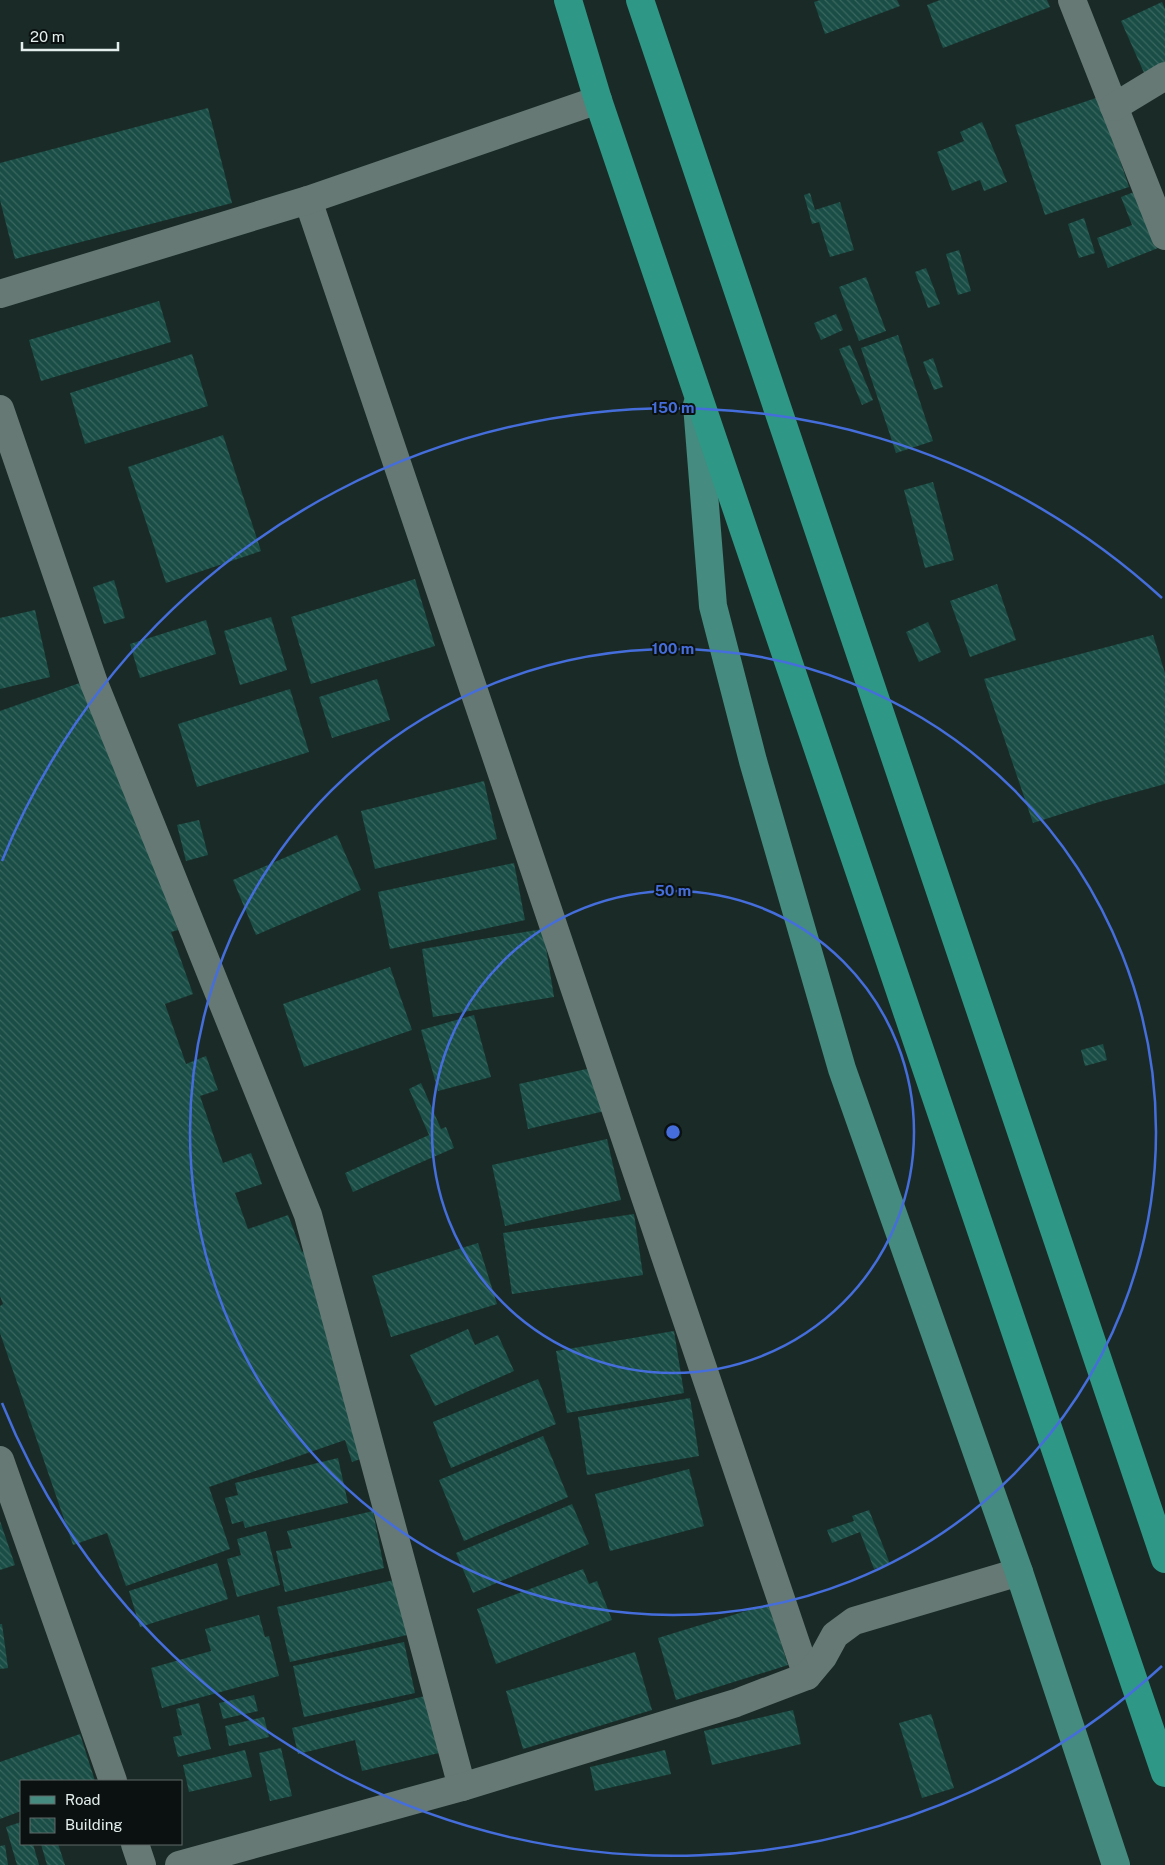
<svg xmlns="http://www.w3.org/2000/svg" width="1165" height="1865" viewBox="0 0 1165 1865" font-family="'Public Sans',sans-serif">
  <defs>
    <pattern id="building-back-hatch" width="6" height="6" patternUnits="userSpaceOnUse" patternTransform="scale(1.25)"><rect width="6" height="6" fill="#194d45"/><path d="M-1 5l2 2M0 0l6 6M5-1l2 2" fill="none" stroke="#3a6760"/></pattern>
  </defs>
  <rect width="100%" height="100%" fill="#1a2b27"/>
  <!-- building -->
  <g fill="url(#building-back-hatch)">
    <path d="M820,0H897L900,6L825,34L814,2Z"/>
    <path d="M940,0H1047L1050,7L943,48L927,5Z"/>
    <path d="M1162,2L1165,9V66L1145,75L1121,21Z"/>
    <path d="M1099,97L1129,187L1045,215L1015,125Z"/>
    <path d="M208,108L232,203L15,259L0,200V163Z"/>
    <path d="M982,122L1007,182L984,191L980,180L952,191L937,152L964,141L960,132Z"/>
    <path d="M1142,189L1163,246L1108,268L1097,238L1132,225L1121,197Z"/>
    <path d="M810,193L815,210L840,202L854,250L830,257L819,222L812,224L804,195Z"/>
    <path d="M1084,218L1095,253L1079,258L1068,224Z"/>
    <path d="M959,250L971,291L958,295L946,254Z"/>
    <path d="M926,268L940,304L928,308L915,272Z"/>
    <path d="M866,277L886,331L859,341L839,287Z"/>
    <path d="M159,301L171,342L41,381L29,340Z"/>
    <path d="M836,314L843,330L821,340L814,323Z"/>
    <path d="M898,335L933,441L896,453L861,348Z"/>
    <path d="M850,345L873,400L862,405L839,349Z"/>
    <path d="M192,354L208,406L85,444L70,393Z"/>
    <path d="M933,358L943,387L934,390L923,362Z"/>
    <path d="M223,435L261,551L166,583L128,467Z"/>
    <path d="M933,482L954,560L925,568L904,490Z"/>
    <path d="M415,579L435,646L311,684L291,617Z"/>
    <path d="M114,580L125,618L104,624L93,587Z"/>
    <path d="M997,584L1016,640L970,657L950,601Z"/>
    <path d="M35,610L50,677L0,689V618Z"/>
    <path d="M271,617L287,670L240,685L224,631Z"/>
    <path d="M206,620L216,654L140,678L130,644Z"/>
    <path d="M928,622L941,652L919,662L906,632Z"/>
    <path d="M1153,635L1165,673V784L1099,802L1033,823L984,679Z"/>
    <path d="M91,679L178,930L171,932L193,994L165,1004L186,1064L206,1056L218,1090L200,1096L223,1163L251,1153L262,1184L235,1193L248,1229L288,1215L302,1252L304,1251L385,1450L352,1462L345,1440L209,1487L230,1549L126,1586L107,1533L73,1545L0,1333V1306L3,1304L0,1296V711Z"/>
    <path d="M377,679L390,720L332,738L319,697Z"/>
    <path d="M290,689L309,752L197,787L178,724Z"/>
    <path d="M484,781L497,839L375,869L361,811Z"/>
    <path d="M199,820L208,855L186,861L177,825Z"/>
    <path d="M337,835L361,890L256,935L233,880Z"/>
    <path d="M514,863L525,920L390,949L378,892Z"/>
    <path d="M543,929L554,997L433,1017L422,949Z"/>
    <path d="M390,967L412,1030L304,1067L283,1004Z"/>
    <path d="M474,1015L491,1077L438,1091L421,1030Z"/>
    <path d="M1103,1044L1107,1060L1085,1066L1081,1050Z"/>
    <path d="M600,1066L609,1110L528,1129L519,1084Z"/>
    <path d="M421,1083L441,1129L446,1127L454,1148L353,1192L345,1173L429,1135L409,1089Z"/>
    <path d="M607,1139L621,1200L505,1226L492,1165Z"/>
    <path d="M634,1214L643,1275L512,1294L503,1233Z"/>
    <path d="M478,1243L497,1304L391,1337L372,1276Z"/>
    <path d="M468,1329L475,1345L498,1335L514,1371L435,1406L410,1355Z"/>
    <path d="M674,1331L684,1393L567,1413L556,1351Z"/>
    <path d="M538,1379L556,1424L451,1468L433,1422Z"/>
    <path d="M690,1398L699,1456L587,1475L578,1417Z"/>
    <path d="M543,1436L568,1497L464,1541L439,1480Z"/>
    <path d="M338,1458L348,1503L245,1528L243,1521L232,1524L225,1498L238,1495L235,1483Z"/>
    <path d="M689,1469L704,1526L610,1551L595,1494Z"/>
    <path d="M572,1504L589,1544L473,1593L456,1553Z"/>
    <path d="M869,1510L890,1564L874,1569L860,1532L832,1543L827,1530L854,1521L852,1516Z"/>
    <path d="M373,1511L384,1568L285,1592L276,1551L292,1548L287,1531Z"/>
    <path d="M0,1521L15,1565L0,1570Z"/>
    <path d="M266,1531L280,1585L237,1597L227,1559L241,1555L237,1539Z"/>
    <path d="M217,1563L228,1599L140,1627L129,1591Z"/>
    <path d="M583,1569L589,1584L597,1581L612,1620L496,1664L477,1609Z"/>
    <path d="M394,1580L407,1635L290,1662L277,1607Z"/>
    <path d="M769,1604L788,1665L676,1700L658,1638Z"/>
    <path d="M259,1615L265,1637L269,1636L279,1676L162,1708L151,1668L211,1651L205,1629Z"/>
    <path d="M0,1624H2L8,1668L0,1669Z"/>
    <path d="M404,1642L415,1693L304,1717L293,1666Z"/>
    <path d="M635,1652L652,1710L523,1749L506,1691Z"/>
    <path d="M254,1695L258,1711L223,1719L219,1703Z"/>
    <path d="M425,1696L439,1753L362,1771L355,1740L298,1754L292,1728Z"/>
    <path d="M199,1703L211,1749L178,1757L173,1737L182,1735L176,1709Z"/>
    <path d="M793,1710L801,1744L712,1765L704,1731Z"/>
    <path d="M931,1714L954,1788L922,1798L899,1723Z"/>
    <path d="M264,1717L269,1737L229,1746L225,1726Z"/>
    <path d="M80,1734L95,1781H21V1811L0,1819V1762Z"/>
    <path d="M281,1748L292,1796L270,1801L259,1753Z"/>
    <path d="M245,1750L252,1777L189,1792L183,1765Z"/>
    <path d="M665,1750L671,1774L595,1791L590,1767Z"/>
    <path d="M21,1822V1844H33L39,1865H17L6,1827Z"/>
    <path d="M41,1844H58L65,1865H47Z"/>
    <path d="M5,1845L8,1865H0V1846Z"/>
  </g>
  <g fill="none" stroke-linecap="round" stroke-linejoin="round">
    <!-- minor -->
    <g stroke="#667975" stroke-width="28">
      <path d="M1072,0L1165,236"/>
      <path d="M1114,107L1165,76"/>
      <path d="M308,200L807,1676"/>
      <path d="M0,294L308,200L598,100"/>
      <path d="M0,409L94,683L308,1215L462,1787"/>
      <path d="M0,1460L113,1781"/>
      <path d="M135,1844L142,1865"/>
      <path d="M179,1865L462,1787L736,1703L807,1676L823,1657L835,1635L854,1621L1019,1572"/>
    </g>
    <!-- major -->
    <path stroke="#458b7f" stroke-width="28" d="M697,405L713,606L753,761L842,1069L1019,1572L1116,1865"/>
    <!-- highway -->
    <g stroke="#2f9786" stroke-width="28">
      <path d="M568,0L598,100L1165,1773"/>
      <path d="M640,0L1165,1559"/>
    </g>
  </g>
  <!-- distance rings -->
  <g fill="none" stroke="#456edc" stroke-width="2.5">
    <circle cx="673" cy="1132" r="241"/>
    <circle cx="673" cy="1132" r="483"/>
    <path d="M1162 1666A724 724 0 0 1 2 1403M2 861A724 724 0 0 1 1162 598"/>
  </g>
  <circle cx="673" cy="1132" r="8" fill="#456edc" stroke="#0a1110" stroke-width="2.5"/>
  <g font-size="15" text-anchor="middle" font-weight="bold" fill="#456edc" stroke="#0a1110" stroke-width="4" stroke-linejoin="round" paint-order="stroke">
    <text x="673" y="413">150 m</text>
    <text x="673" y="654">100 m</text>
    <text x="673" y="896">50 m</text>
  </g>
  <!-- legend -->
  <rect x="20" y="1780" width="162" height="65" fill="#0a1110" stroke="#616968"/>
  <rect x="30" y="1796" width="25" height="8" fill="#458b7f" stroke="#616968"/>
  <text x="65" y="1805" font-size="15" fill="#e4eeec">Road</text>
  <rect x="30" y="1818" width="25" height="15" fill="url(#building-back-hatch)" stroke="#616968"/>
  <text x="65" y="1830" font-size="15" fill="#e4eeec">Building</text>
  <!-- scale -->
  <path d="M22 42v8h96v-8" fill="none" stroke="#e4eeec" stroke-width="2.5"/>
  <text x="30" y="42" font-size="15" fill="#e4eeec" stroke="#0a1110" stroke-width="4" paint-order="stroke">20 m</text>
</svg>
